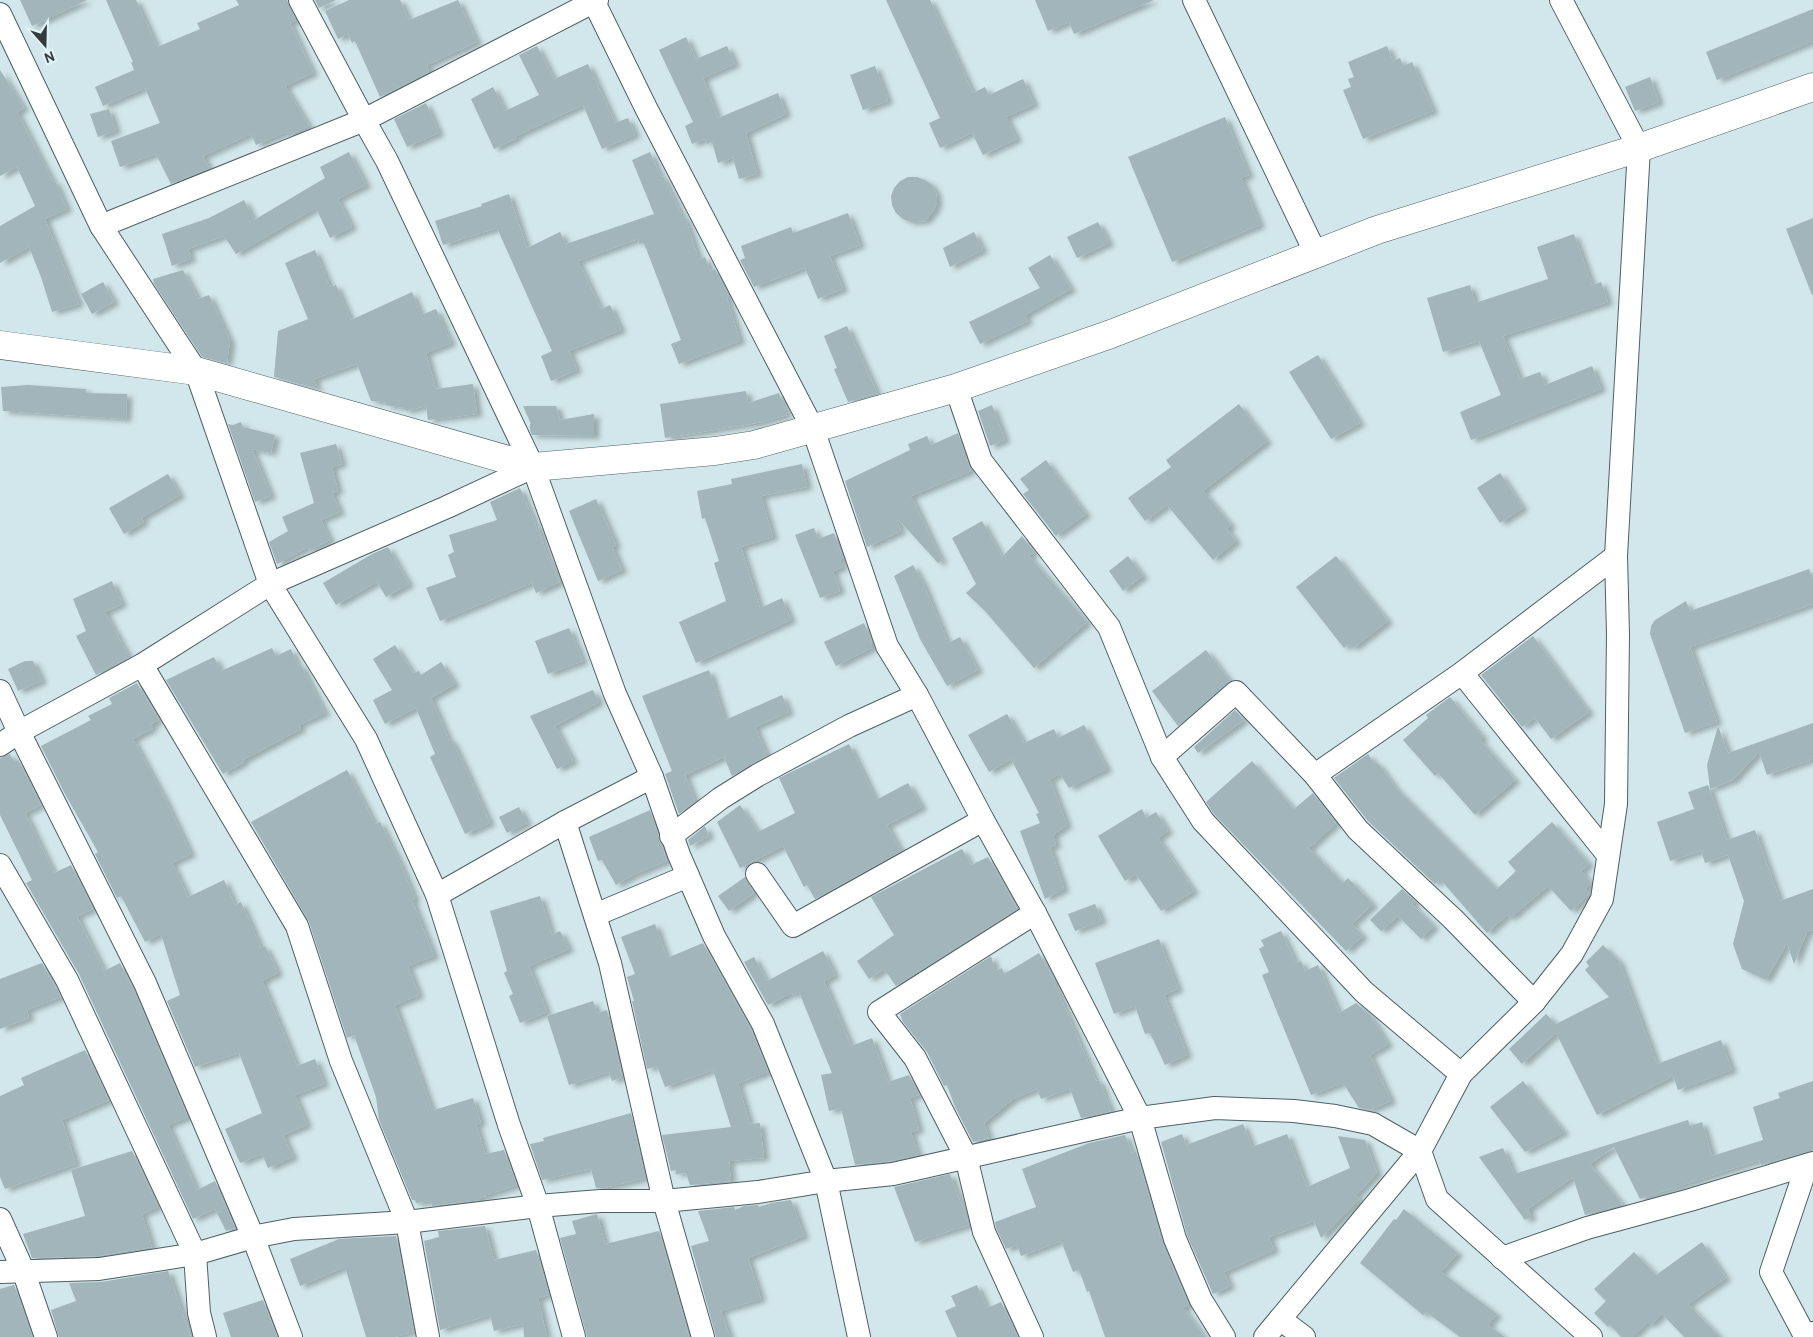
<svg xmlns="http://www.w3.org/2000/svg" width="1813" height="1337" viewBox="0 0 1813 1337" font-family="Overpass,sans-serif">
  <defs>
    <filter id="shadow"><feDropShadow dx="5.5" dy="3" stdDeviation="2.5" flood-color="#0004"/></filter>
  </defs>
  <rect width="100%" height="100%" fill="#d2e7eb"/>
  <!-- building -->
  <g fill="#a1b5ba" filter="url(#shadow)">
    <path d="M20,0H87L32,26Z"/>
    <path d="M106,0H136L157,47L200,29L197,23L239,5L236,0H287L296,20L290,23L313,73L285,86L309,126L288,136L286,132L256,145L251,134L203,156L209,168L171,184L156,154L120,167L111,141L160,123L145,88L103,106L95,87L134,70L131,62H133Z"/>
    <path d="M315,0H336L319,8Z"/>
    <path d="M349,0H400L409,20L458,0L477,42L427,65L429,72L380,97L355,41L352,43L348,34L338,39L325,11Z"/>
    <path d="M886,0H930L973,93L985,87L989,95L1023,79L1034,104L1006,117L1017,139L983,155L972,133L940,148L929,123L940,118Z"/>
    <path d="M1035,0H1154L1074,34L1069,22L1048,31Z"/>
    <path d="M1813,9V41L1717,80L1706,52Z"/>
    <path d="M686,37L696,59L727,46L735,64L703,78L718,118L778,93L786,114L746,133L757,174L739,179L733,158L718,163L712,142L707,144L705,139L692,144L685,126L693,122L659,50Z"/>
    <path d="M537,46L554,79L588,64L615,123L628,118L635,135L602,149L583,105L516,136L517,138L494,149L471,99L493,87L505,111L539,95L519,55Z"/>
    <path d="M1387,46L1393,61L1400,58L1403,66L1412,62L1433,111L1363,139L1343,90L1351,87L1348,79L1354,77L1348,62Z"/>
    <path d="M875,66L888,101L863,110L850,75Z"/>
    <path d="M0,70L24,108L17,112L53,182L55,181L67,209L45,219L79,304L52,312L41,277L29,247L0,263V226L35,206L17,167L0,176Z"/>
    <path d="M1650,77L1659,102L1635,111L1625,87Z"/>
    <path d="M426,103L439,133L407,147L394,119Z"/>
    <path d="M109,109L116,131L98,137L90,114Z"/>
    <path d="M1225,117L1249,175L1241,178L1260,225L1172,262L1128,157Z"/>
    <path d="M349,152L366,185L338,199L352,227L330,238L316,208L236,254L224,236L188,249L191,259L172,266L162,234L209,218L244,200L254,220L325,178L320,167Z"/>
    <path d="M650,152L661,177L663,176L683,218L685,217L699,260L705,257L710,271L715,269L729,297L727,298L740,341L679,364L671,344L681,340L644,243L639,244L638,239L578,261L601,309L610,305L621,330L569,351L577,370L551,381L541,356L552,351L497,228L443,245L435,221L482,206L481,204L509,194L527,248L560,232L566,244L654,214L632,160Z"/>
    <path d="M908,177H917L925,180L932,185L936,193L937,202L934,210L925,221L911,222L903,219L896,213L892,205L891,196L894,188L900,181Z"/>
    <path d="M848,213L860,245L830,256L843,289L818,299L805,268L754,287L740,260L745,258L741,246L791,227L793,233Z"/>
    <path d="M1813,218V294L1812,295L1786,229Z"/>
    <path d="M1098,222L1109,243L1077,258L1067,237Z"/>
    <path d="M974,232L983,250L950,267L943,248Z"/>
    <path d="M1574,234L1592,285L1601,282L1608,302L1503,336L1520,379L1540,372L1545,385L1592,366L1601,389L1471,440L1460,412L1501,395L1479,341L1443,352L1427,298L1470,285L1475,303L1548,279L1537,247Z"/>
    <path d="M315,250L330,287L336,285L351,320L412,292L421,315L436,309L451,343L426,353L436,389L473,384L477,414L428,420L426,406L406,411L405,408L385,405L386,402L371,401L357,364L314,379L318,389L274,377L278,331L308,319L285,263Z"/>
    <path d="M1050,255L1071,289L1025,315L1028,321L980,344L969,322L1040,288L1028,268Z"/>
    <path d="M183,270L198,299L209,295L230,341L227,363L202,357L154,284L153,279Z"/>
    <path d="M103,282L114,302L92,314L81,294Z"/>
    <path d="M847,326L877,393L848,402L834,369L837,368L824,336Z"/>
    <path d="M1318,355L1360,423L1331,439L1289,372Z"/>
    <path d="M28,385L86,389V393L127,394L126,419L3,411L1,387Z"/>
    <path d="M746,391L748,403L779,393L787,415L762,422L665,438L660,404Z"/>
    <path d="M1239,404L1267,441L1203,491L1231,525L1227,529L1236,541L1213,560L1167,505L1145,521L1128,498L1171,467L1166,460Z"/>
    <path d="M992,405L1005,440L990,446L978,411Z"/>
    <path d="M523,406H556L560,420L594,414V436L532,435L530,430V424H531Z"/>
    <path d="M241,422L243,427L275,435L271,453L252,449L271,496L255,502L228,424L233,425Z"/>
    <path d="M958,433L971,471L911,496L942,561L938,563L896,517L901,531L867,547L845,481L910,450L908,444L927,436L931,445Z"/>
    <path d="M336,444L342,464L332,467L338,491L332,493L340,512L321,520L330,540L309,550L308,547L277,564L269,542L288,531L282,517L314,503L300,453Z"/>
    <path d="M1046,460L1086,514L1056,536L1023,494L1029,490L1020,479Z"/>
    <path d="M802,464L807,487L761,496L773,537L741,547L760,608L782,598L791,620L696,663L679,622L726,601L714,563L719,561L705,518L702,519L697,491L732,484L731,479Z"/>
    <path d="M1500,473L1523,508L1500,523L1477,488Z"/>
    <path d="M168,474L180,495L141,518L144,522L124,534L109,508Z"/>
    <path d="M520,488L536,526H538L546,552L560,582L536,593L532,583L440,621L426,588L456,577L448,555L454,552L449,535L497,520L490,502Z"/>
    <path d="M596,499L616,545L612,547L622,570L598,581L569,511Z"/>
    <path d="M982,521L1002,557L1022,536L1034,552L1029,556L1087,622L1034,668L984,610L966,593L976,584L952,538Z"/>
    <path d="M814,528L818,539L834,533L843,558L840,559L843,567L833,571L840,591L820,598L795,535Z"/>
    <path d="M388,547L409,584L386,597L377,582L336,605L323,583L372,554Z"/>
    <path d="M1128,556L1143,576L1123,591L1109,571Z"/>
    <path d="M1336,556L1388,621L1353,648L1349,644L1344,648L1296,587Z"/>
    <path d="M913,565L923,583L948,643L960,637L978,670L947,686L920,639L894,576Z"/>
    <path d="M1809,569L1813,579V604L1690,647L1717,722L1685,733L1650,634L1651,626L1655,620L1686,601L1690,611Z"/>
    <path d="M112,581L122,604L105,612L129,657L96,675L76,636L86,631L73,599Z"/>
    <path d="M864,623L872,644V648L836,666L824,642Z"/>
    <path d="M569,628L583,661L548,674L535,641Z"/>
    <path d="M1533,636L1589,712L1551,739L1535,718L1522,727L1481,675Z"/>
    <path d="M395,645L413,673L419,671L421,675L441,662L455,684L431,698L449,740L451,739L464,765L490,823L465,834L430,757L435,754L416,708L385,724L373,700L392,690L373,659Z"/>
    <path d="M272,648L276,656L291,649L298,666L301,665L325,713L299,725L301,729L243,760L244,762L223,774L166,680L214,657L221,671Z"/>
    <path d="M1206,650L1230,681L1178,726L1152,691Z"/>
    <path d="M25,661H33L42,681L18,691L8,669Z"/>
    <path d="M709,670L725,720L782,695L789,712L755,727L767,755L732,776L724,757L685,775L695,801L679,814L665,774L672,771L642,696Z"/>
    <path d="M137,683L159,720L151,724L153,728L133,739L166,801L191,854L172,863L188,897L224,880L235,905L241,902L261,948L265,946L278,973L262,981L297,1066L315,1059L324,1084L295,1095L307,1125L283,1135L293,1157L268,1168L262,1154L240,1163L225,1129L262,1113L239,1053L195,1067L167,1001L180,995L161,934L145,942L121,896L117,898L95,854L98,852L65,794L41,746L91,720L88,716L112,704L109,698Z"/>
    <path d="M593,690L599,702L555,726L573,761L557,769L530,716Z"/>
    <path d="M1450,697L1483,737L1480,740L1515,780L1475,815L1438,773L1435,776L1403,740L1428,718L1426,715Z"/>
    <path d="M1235,710L1244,720L1198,753L1194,747Z"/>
    <path d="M1007,714L1024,743L1054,729L1058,738L1084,725L1107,769L1069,788L1060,774L1050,779L1067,825L1053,835L1056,845L1050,847L1064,889L1045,899L1020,831L1040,823L1036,814L1039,813L1011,759L989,772L968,735Z"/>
    <path d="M1813,723V759L1767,775L1759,752L1733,780L1710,789L1707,765L1718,726L1728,753Z"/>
    <path d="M849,744L876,800L908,783L922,807L887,825L901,851L815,899L807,885L804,887L783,846L740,868L717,822L740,805L758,832L795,813L779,778Z"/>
    <path d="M10,754L14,762L18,760L41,805L25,813L54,873L71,865L93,909L77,916L104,971L120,963L133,989L188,1117L168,1125L197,1190L215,1181L235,1228L226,1231L215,1209L193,1219L79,974L26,883L32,880L0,815V758Z"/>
    <path d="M1368,754L1375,764L1377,762L1396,788L1497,889L1516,871L1508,862L1552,822L1589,864L1581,871L1591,883L1585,889L1589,894L1571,911L1548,886L1510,918L1507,915L1487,933L1440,879L1435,884L1368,821L1334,778Z"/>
    <path d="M1252,761L1294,809L1313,793L1336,823L1309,848L1343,883L1348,878L1373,904L1352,924L1363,936L1346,951L1213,813L1206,802Z"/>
    <path d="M347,770L375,824L380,822L400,863L415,899L412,900L434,956L408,966L419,995L395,1005L431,1107H432L434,1110L473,1098L481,1123L476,1124L485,1154L504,1150L517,1185L487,1195V1196L478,1198L479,1200L432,1206L431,1201L416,1203L415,1200H412L379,1120L376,1097L354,1035L347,1038L309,922L251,822Z"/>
    <path d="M1708,785L1727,840L1755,830L1780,901L1813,889V930L1807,932L1794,964L1787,943L1766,980L1742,969L1733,944L1744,901L1728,855L1705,863L1701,851L1670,861L1657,822L1694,809L1688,792Z"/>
    <path d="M519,807L527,823L507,833L499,817Z"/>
    <path d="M1142,809L1146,818L1156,812L1168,831L1158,838L1194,891L1161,911L1136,874L1125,881L1098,836Z"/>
    <path d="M650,810L667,861L633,875L616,885L602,860L598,861L589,837Z"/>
    <path d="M705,826L709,836L690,846L688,840Z"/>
    <path d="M962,849L971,865L988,857L1017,909L896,986L884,969L869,979L857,961L894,935L871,897Z"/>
    <path d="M745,877L754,893L729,911L718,896Z"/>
    <path d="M1402,889L1415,901L1412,904L1434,926L1421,939L1398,916L1381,931L1370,920Z"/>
    <path d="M540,896L552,935L560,931L569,949L529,966L547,1012L520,1023L509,996L513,994L504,973L507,971L490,911Z"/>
    <path d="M1095,904L1102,921L1075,931L1068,914Z"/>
    <path d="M655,924L667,958L703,943L751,1030L768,1072L738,1083L750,1124L760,1123L764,1158L729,1161L731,1181L690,1185L686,1173L676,1174V1170L671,1171L662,1135L731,1127L713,1070L665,1087L657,1066L647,1069L632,1001H634L627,977L635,974L621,937Z"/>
    <path d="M1281,931L1296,963L1301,961L1305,971L1318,965L1339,1013L1356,1003L1370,1015L1388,1044L1370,1055L1391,1101L1370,1110L1359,1108L1343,1083L1311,1095L1262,975L1269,972L1259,949L1264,946L1261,940Z"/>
    <path d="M1159,939L1178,989L1164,995L1187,1055L1165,1065L1150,1033L1145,1034L1135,1006L1114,1014L1095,963Z"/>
    <path d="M1603,945L1619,961L1657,1064L1721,1040L1732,1070L1678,1090L1673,1076L1597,1115L1556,1033L1522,1064L1509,1049L1546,1014L1556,1024L1609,997L1585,970L1589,966L1586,962Z"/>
    <path d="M823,951L835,975L824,981L851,1046L872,1038L888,1082L909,1075L919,1095L910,1098L919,1130L911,1132L918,1155L891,1161L855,1165L841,1108L829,1111L821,1075L832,1073L799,992L793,995L792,993L768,1005L744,962L754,957L767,981Z"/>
    <path d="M1039,953L1055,981L1054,982L1096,1081L1099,1080L1111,1111L1081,1118L1070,1089L1041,1099L1037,1089L1013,1099L984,1123L989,1138L973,1142L955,1107L947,1085L944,1086L927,1052L903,1022L900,1014L991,956L995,971L1002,968L1004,974Z"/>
    <path d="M42,963L61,997L27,1010L29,1018L0,1029V979Z"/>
    <path d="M593,1001L597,1013L607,1010L622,1077L612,1081L609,1072L569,1085L547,1016Z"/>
    <path d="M85,1050L109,1100L62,1120L76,1164L5,1189L0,1177V1096L24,1085L21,1078Z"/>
    <path d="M1523,1081L1564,1132L1525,1152L1490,1107Z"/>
    <path d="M1813,1081V1150L1761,1165L1759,1160L1640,1199L1614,1147L1590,1164L1622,1204L1585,1215L1573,1177L1528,1209L1531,1217L1525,1220L1479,1157L1503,1148L1514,1174L1688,1120L1690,1126L1702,1122L1712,1156L1763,1140L1753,1107L1780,1098L1778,1093Z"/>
    <path d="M631,1113L645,1178L604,1188H596L591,1169L542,1180L530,1144L544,1141L543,1138Z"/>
    <path d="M1243,1124L1252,1147L1287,1134L1307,1187L1350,1168L1338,1136L1365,1140L1377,1173L1355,1196L1360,1199L1321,1238L1314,1221L1269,1237L1274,1250L1224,1272L1230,1286L1213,1294L1187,1235L1161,1142L1182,1134L1186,1145Z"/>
    <path d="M1125,1135L1132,1153L1136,1151L1162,1243L1189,1305L1183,1308L1205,1337H1105L1089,1291L1087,1292L1079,1270L1073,1272L1061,1241L1021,1256L1017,1245L1006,1249L996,1228L995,1222L1036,1207L1022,1169L1089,1143Z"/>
    <path d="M132,1151L158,1207L142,1214L152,1247L98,1256L32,1258L23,1234L85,1216L71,1170Z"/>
    <path d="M950,1174L969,1225L915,1242L894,1187Z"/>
    <path d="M791,1200L804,1236L748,1258L761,1299L721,1311L730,1337H716L691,1246L709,1241L698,1211L734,1207L735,1210L744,1206L758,1205L759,1207L771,1203Z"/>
    <path d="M1404,1209L1458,1253L1441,1272L1497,1314L1488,1325L1505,1337H1460L1426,1312L1423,1315L1360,1263L1394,1219L1396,1220Z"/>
    <path d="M597,1214L605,1244L659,1231L689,1337H587L560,1238L576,1234L572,1221Z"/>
    <path d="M485,1226L494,1260L536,1250L549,1295L538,1298L547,1337H524L523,1324L494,1331L490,1315L440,1330L424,1241L439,1237L438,1231Z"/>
    <path d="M396,1236L414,1331L395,1337H366L345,1267L300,1286L290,1259L339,1239Z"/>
    <path d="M1702,1242L1726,1278L1688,1304L1720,1337H1684L1662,1314L1651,1325L1648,1322L1632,1337H1621L1610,1325L1608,1327L1594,1313L1606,1301L1594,1289L1634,1252L1656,1275Z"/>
    <path d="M168,1271L191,1337H59L51,1310L76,1301L69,1283L101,1282Z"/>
    <path d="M14,1285L32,1337H0V1289Z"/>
    <path d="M977,1285L987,1308L1001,1302L1018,1337H957L945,1311L956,1306L951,1296Z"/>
    <path d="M263,1300L277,1337H231L223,1313Z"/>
  </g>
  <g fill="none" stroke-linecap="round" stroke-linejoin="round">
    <!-- street casing -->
    <g stroke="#4e6064" stroke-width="24">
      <g id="street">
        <path d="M300,0L364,120L387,161L533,467L615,694L652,777L679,855L714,936L763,1024L826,1181L859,1337"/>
        <path d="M593,0L646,108L813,429L887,646L917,695L983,820L1035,913L1140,1118L1175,1239L1201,1300L1224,1337"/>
        <path d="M1194,0L1316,254"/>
        <path d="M0,14L101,226L196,371L270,584L366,739L437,895L509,1125L538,1206L574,1337"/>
        <path d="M101,226L364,120L597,0"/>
        <path d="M956,388L981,461L1109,627L1162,757L1203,821L1364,992L1461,1074"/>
        <path d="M142,665L297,926L341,1061L407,1222L428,1337"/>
        <path d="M1462,673L1608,855"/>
        <path d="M0,691L19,732L145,983L253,1237L291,1337"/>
        <path d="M0,745L19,732L142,665L270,584L447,507L533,467"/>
        <path d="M1162,757L1236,692L1315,775L1358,830L1453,919L1534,1002"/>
        <path d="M1315,775L1462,673L1616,556"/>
        <path d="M565,822L610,963L664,1201L703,1337"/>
        <path d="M671,836L721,798L758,775L849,726L917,695"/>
        <path d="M0,865L67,980L195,1254L199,1313L205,1337"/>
        <path d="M757,874L793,926L983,820"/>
        <path d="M437,895L565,822L652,777"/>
        <path d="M595,915L688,876"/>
        <path d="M1807,1165L1771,1272L1804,1334L1813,1333"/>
        <path d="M0,1219L23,1270L46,1337"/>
        <path d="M1502,1258L1587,1228L1690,1200L1813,1163"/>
        <path d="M0,1272L99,1269L195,1254L253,1237L294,1229L407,1222L538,1206L600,1201H664L758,1192L826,1181L893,1174L1140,1118L1215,1108L1294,1111L1335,1116L1373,1124L1420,1151L1437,1199L1591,1337"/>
        <path d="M1280,1319L1304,1337"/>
        <path d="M1032,1337L984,1232L966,1157L915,1058L879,1012L1035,913"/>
        <path d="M1265,1337L1420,1151L1461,1074L1534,1002L1572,954L1602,899L1616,804L1618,634L1616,556L1639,148L1561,0"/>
      </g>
    </g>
    <!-- secondary casing -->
    <g stroke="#4e6064" stroke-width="29">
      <path id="secondary" d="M0,345L196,371L533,467L715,451L754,445L956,388L1111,334L1377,230L1639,148L1813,87"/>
    </g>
    <!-- street -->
    <use href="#street" stroke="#fff" stroke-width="22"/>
    <!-- secondary -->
    <use href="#secondary" stroke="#fff" stroke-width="28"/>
  </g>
  <!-- north arrow -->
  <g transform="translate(45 45) rotate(160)" stroke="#dff4f9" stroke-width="4" paint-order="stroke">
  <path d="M0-4L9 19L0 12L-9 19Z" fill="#333b3d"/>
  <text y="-8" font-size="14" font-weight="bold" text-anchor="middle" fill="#333b3d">N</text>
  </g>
</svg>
